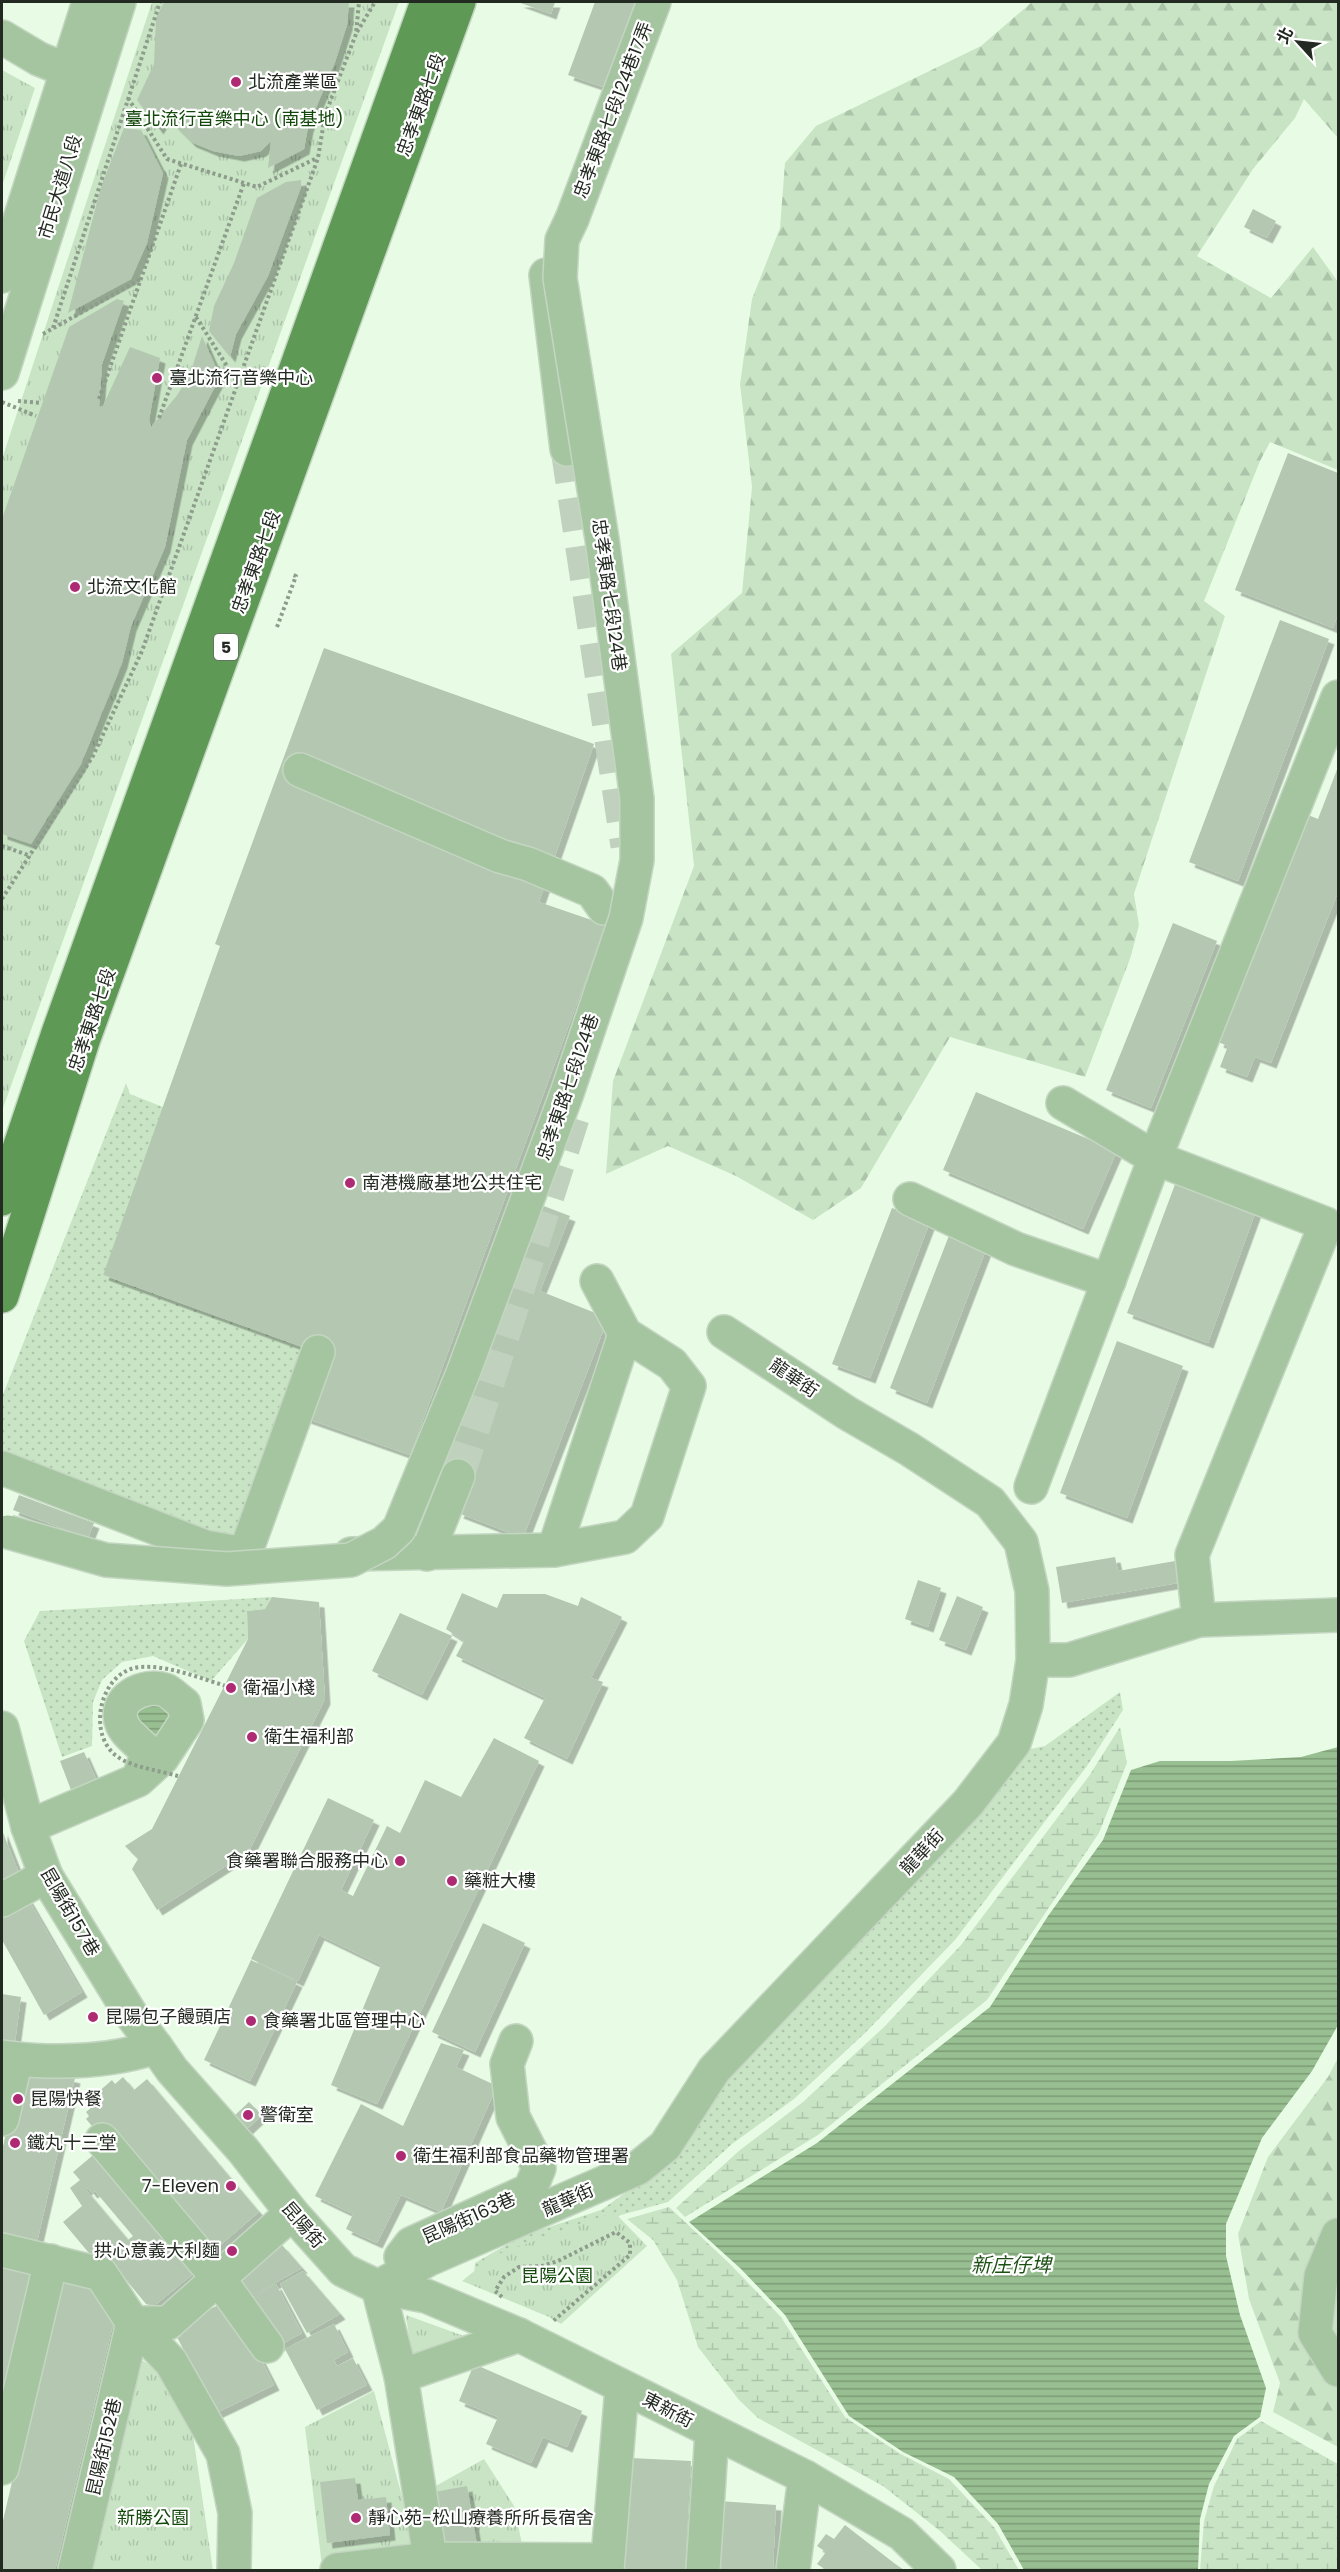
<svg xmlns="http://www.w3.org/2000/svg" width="1340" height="2572" viewBox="0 0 1340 2572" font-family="Poppins,'Noto Sans TC',sans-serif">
  <defs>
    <pattern id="grass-dots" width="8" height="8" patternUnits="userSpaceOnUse" patternTransform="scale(1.5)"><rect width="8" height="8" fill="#c9e4c5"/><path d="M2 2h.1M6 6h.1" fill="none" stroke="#acc4a9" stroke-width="1.8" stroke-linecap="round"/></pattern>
    <pattern id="forest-firs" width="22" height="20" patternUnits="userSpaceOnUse" patternTransform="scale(1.5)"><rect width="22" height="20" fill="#c9e4c5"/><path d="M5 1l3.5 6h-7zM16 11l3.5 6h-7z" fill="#acc4a9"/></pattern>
    <pattern id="wetland-marsh" width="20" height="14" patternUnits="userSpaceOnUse" patternTransform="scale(1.5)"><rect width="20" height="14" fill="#c9e4c5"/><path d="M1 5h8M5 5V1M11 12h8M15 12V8" fill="none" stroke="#acc4a9"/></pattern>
    <pattern id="park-tufts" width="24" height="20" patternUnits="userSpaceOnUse" patternTransform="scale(1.5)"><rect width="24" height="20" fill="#c9e4c5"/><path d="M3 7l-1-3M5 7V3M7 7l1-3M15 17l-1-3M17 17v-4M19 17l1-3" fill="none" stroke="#acc4a9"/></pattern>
    <pattern id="water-rules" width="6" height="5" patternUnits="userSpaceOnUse" patternTransform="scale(1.5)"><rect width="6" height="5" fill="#98bf91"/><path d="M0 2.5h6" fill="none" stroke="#7c9b76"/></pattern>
    <filter id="shadow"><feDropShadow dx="5.5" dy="5.5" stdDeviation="0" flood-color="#0004"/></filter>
  </defs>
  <rect width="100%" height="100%" fill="#e8fce5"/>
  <!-- grass -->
  <g fill="url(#grass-dots)">
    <path d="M126,1083L130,1094L168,1109L103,1275L327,1356L235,1542L2,1456V1397Z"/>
    <path d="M272,1597L265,1609L247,1611L248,1639L211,1681L153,1656L122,1662L102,1680L93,1702L92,1746L62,1757L24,1641L40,1611Z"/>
    <path d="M1120,1692L1123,1710L1087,1766L955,1940L865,2033L794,2099L732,2144L668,2202L621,2215L561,2248L474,2275L475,2263L506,2245L540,2230L601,2210L648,2177L727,2074L887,1912L960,1833L1025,1750L1045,1746Z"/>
  </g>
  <!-- forest -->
  <g fill="url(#forest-firs)">
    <path d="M1032,2H1338V138L1304,99L1295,118L1253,169L1197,256L1271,298L1313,247L1338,282V470L1270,442L1260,461L1204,601L1225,616L1134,894L1139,925L1131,956L1085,1077L950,1037L861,1188L813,1220L736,1176L668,1146L606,1174L613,1081L694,866L671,654L742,593L752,487L740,384L752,299L780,228L785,163L816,126L981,46Z"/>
    <path d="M1338,2058V2447L1273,2412L1280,2383L1249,2299L1238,2234L1268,2157L1328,2077Z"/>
  </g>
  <!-- wetland -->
  <g fill="url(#wetland-marsh)">
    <path d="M1120,1727L1127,1763L1099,1833L987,2000L818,2135L685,2217L676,2208L740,2150L803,2102L885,2026L961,1945L1089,1776Z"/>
    <path d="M669,2207L729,2263L781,2317L845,2417L899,2453L949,2479L994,2527L1019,2570H982L940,2531L883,2486L758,2418L739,2400L698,2347L677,2280L653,2240L627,2219Z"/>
    <path d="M1261,2421L1338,2464V2570H1200L1204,2521L1214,2486L1237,2439Z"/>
  </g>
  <!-- park -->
  <g fill="url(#park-tufts)">
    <path d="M152,2H399L2,1111V459Z"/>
    <path d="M2,70L35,88L2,186Z"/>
    <path d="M614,2212L647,2246L561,2324L549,2317L462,2281L493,2256Z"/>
    <path d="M406,2315L464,2336L413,2367Z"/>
    <path d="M134,2355L175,2381L192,2428L213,2570H89Z"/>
    <path d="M374,2391L417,2553L322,2566L305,2427Z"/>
    <path d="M484,2459L514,2506L525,2558L437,2554L425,2492Z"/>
  </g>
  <!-- water -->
  <g fill="url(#water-rules)">
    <path d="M149,1695L172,1715C165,1729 161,1739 143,1735L133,1706Z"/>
    <path d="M1338,1747V2025L1312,2071L1262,2138L1226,2224V2256L1240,2315L1266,2388L1260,2417L1234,2436L1209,2484L1200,2519L1198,2570H1024L998,2524L954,2477L903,2452L849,2416L785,2315L741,2269L689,2222L817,2143L990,2007L1048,1916L1103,1840L1131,1770L1160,1761H1231L1301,1757Z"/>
  </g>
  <!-- building -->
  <g fill="#b4c7b1" fill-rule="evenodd" filter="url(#shadow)">
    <path d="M164,2H349L347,25L335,62L308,127L304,149L268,168L271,141L261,151L239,156L213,151L191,142L174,125L170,110L158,129L137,100L154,64L156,18Z"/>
    <path d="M518,2H555L551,14Z"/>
    <path d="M595,2H640L609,89L568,75Z"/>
    <path d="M124,128L141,130L163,173L147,243L131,279L68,313L101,187Z"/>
    <path d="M301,180V187L268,276L236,334L230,357L209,331L214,306L234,263L257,198L286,182Z"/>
    <path d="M1253,209L1276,221L1267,238L1244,227Z"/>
    <path d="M117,299L124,301L102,364L99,407L103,406L130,347L160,358L149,420L151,427L178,394L191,371L202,336L220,377L187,440L165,547L131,626L122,663L81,764L31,844L2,834V519L69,327Z"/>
    <path d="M1288,453L1338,473V614L1333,628L1235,590Z"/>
    <path d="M1280,620L1329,639L1238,881L1189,862Z"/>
    <path d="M324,648L594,744L539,902L606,925L410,1455L305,1418L327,1356L103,1275L220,946L215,944Z"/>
    <path d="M1338,767V892L1271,1063L1255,1057L1247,1077L1220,1067L1228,1046L1218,1042L1308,815L1318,819Z"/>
    <path d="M1173,923L1217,941L1151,1108L1106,1090Z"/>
    <path d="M976,1092L1117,1151L1083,1229L943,1170Z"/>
    <path d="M1177,1179L1257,1208L1208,1343L1127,1313Z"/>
    <path d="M541,1205L570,1216L540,1291L608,1318L523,1538L458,1513L473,1477L440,1464Z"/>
    <path d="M892,1208L930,1222L870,1378L832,1364Z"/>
    <path d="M950,1233L987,1247L927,1403L890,1388Z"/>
    <path d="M1117,1341L1183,1366L1127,1518L1060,1493Z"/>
    <path d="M19,1495L94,1523L88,1538L13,1510Z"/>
    <path d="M1115,1557L1118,1571L1175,1561L1178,1583L1062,1603L1056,1567Z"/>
    <path d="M918,1580L941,1588L928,1627L905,1619Z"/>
    <path d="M462,1593L497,1608L503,1594H545L578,1606L581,1597L622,1617L591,1678L603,1682L567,1759L524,1738L545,1698L456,1656L464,1641L446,1629Z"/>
    <path d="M957,1596L983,1607L966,1650L939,1640Z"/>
    <path d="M272,1597L319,1602L325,1699L249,1851L157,1910L132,1869L138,1859L125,1846L152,1829L248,1639L247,1611L265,1609Z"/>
    <path d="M400,1613L452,1636L422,1695L372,1671Z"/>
    <path d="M494,1738L539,1761L377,2104L331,2085L381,1965L319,1935L298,1981L251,1959L328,1798L374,1820L341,1890L353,1896L387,1826L400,1833L425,1780L461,1797Z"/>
    <path d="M84,1752L96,1779L71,1790L60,1761Z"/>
    <path d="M2,1830L20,1876L2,1883Z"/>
    <path d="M27,1897L82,1992L44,2015L2,1940V1911Z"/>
    <path d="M483,1923L525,1943L475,2052L432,2032Z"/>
    <path d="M251,1960L297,1982L250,2081L204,2060Z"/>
    <path d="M2,1994L21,1997L15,2042L2,2040Z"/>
    <path d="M441,2043L464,2050L456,2067L497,2086L441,2212L401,2195L377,2243L346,2229L353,2214L315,2196L361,2104L403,2126Z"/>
    <path d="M31,2068L75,2078L37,2242L2,2233V2151L18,2078Z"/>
    <path d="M123,2077L134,2090L147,2079L259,2212L204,2259L86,2119L89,2116L86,2112L93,2106L88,2101L112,2080L115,2084Z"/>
    <path d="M249,2102L262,2115L247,2129L234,2116Z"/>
    <path d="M98,2151L198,2270L155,2305L146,2304L108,2258L99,2265L63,2222L82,2206L70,2188L80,2180L73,2172ZM88,2188L92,2193L95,2191L133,2236L128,2240L86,2190Z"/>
    <path d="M277,2244L282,2245L302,2268L246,2299L233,2276Z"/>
    <path d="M2,2263L39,2272L2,2430Z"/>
    <path d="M303,2271L340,2314L307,2333L280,2284Z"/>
    <path d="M59,2279L93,2285L114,2320L55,2570H2V2525Z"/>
    <path d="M276,2284L302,2333L271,2350L245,2302Z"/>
    <path d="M230,2299L274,2385L216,2413L177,2337L181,2336L179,2331L181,2324Z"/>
    <path d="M334,2324L348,2352L334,2360L337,2366L353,2358L367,2385L317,2410L285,2349Z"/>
    <path d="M474,2364L582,2411L567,2447L543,2437L531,2463L486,2444L498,2417L459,2401Z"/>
    <path d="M631,2458L691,2461L685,2570H624Z"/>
    <path d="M355,2478L358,2500L386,2497L390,2535L327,2543L320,2482Z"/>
    <path d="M467,2486L477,2545L444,2549L434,2492Z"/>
    <path d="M720,2501L776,2505L773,2570H716Z"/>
    <path d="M845,2525L894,2563L904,2570H826L817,2564L826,2552L817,2546L826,2534L834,2539Z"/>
  </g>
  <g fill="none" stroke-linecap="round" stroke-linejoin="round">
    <!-- minor-tunnel -->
    <g stroke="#c0d2be" stroke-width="33" stroke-dasharray="33 16" stroke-linecap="butt">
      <path d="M567,449L627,846"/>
      <path d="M458,1476L573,1118"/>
    </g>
    <!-- minor casing -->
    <g stroke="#c4d6c2" stroke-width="36">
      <g id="minor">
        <path d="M2,37L39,59L86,78"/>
        <path d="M572,219L654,2"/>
        <path d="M546,275L567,449"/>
        <path d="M2,276L89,2"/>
        <path d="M2,373L119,2"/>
        <path d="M300,770L500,856L528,864L592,891L604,908"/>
        <path d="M910,1199L1016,1249L1109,1281"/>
        <path d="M2,1468L205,1547L245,1554L318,1352"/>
        <path d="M1031,1487L1155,1158L1063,1103"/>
        <path d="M554,1550L625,1334"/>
        <path d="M351,1554L554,1550L625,1537L647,1516L689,1386L672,1364L625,1334L597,1281"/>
        <path d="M427,1554L458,1476"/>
        <path d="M1199,1620L1192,1555L1326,1224L1155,1158L1338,697"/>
        <path d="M1033,1660H1069L1199,1620L1338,1615"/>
        <path d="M2,1728L28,1827L46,1876L130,2013L156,2047"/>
        <path d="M28,1827L138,1780L162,1758L187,1720L184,1704C178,1700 171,1692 165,1690C145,1683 112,1698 122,1724C126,1734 140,1744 148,1752L138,1780"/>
        <path d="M2,1900L46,1876"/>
        <path d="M2,2057C54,2064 106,2063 156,2047L172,2070L243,2150L292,2213L343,2270L378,2287L426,2296L519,2335L805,2477L902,2534L939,2570"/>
        <path d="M2,2119L16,2059"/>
        <path d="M102,2140L219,2279L267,2346"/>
        <path d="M1338,2235L1321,2276L1315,2333L1338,2370"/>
        <path d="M2,2250L101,2274L133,2323L171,2362L223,2454L235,2513L234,2570"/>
        <path d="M401,2257L411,2244L530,2190L539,2168L513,2117L507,2064L516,2041"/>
        <path d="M378,2287L429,2259L638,2168L665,2146L714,2070L968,1803L1014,1743L1026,1705L1033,1660L1032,1591L1021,1542L990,1502L909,1449L847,1413L724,1332"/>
        <path d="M378,2287L401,2376L432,2570"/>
        <path d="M133,2323H168L292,2213"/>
        <path d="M401,2376L519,2335"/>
        <path d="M2,2468L51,2261"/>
        <path d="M75,2570L133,2323"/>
        <path d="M337,2570L431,2559L607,2560"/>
        <path d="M607,2570L622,2387"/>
        <path d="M703,2570L712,2432"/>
        <path d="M793,2570L805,2477"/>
      </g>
    </g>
    <!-- major casing -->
    <g stroke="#c4d6c2" stroke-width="36">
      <g id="major">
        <path d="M2,1199L58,1033L427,2"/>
        <path d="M2,1296L83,1041L459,2"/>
      </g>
    </g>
    <!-- path -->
    <g stroke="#8d9c8b" stroke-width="4" stroke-dasharray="3 3" stroke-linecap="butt">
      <path d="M357,32L375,2"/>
      <path d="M128,98L167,159L257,187L317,158"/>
      <path d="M196,317L237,382"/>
      <path d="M53,328L160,2"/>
      <path d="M43,334L141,279"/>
      <path d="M99,399L181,164"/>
      <path d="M18,401L41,403"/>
      <path d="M159,418L244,183"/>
      <path d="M277,627L296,576L291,574"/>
      <path d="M2,846L31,856"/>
      <path d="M2,899L93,756L142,651L318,158L325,115L356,34L359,2"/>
      <path d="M502,2297L495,2291L504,2277L519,2267L542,2266L558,2261L616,2232L630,2243V2255L552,2322"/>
    </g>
    <!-- minor -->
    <use href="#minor" stroke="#a5c5a0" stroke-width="33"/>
    <!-- major -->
    <use href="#major" stroke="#5e9a55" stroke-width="33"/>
    <!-- minor-bridge casing -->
    <g stroke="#c4d6c2" stroke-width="36" stroke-linecap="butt">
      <path id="minor-bridge" d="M8,1532L106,1560L227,1569L351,1560L384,1543L399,1529L463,1373L567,1093L626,918L637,860V799L602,539L560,278L562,240L572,219"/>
    </g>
    <!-- path-bridge -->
    <g stroke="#8d9c8b" stroke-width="4" stroke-dasharray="3 3" stroke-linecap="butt">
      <path d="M2,402L36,416"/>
      <path d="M178,1776C161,1771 137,1768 121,1759C85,1739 98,1671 140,1667C169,1665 199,1678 226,1686"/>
    </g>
    <!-- minor-bridge -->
    <use href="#minor-bridge" stroke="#a5c5a0" stroke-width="33"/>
  </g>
  <!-- markers -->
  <g fill="#ae2b74" stroke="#fff" stroke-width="2">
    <circle cx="236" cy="82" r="6"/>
    <circle cx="157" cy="378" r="6"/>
    <circle cx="75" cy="587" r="6"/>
    <circle cx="350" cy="1183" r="6"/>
    <circle cx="231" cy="1688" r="6"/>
    <circle cx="252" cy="1737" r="6"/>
    <circle cx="400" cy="1861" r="6"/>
    <circle cx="452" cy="1881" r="6"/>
    <circle cx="93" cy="2017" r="6"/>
    <circle cx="251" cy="2021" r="6"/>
    <circle cx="18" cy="2099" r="6"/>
    <circle cx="248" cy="2115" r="6"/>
    <circle cx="15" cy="2143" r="6"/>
    <circle cx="401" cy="2156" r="6"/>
    <circle cx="231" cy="2186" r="6"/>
    <circle cx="232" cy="2251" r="6"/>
    <circle cx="356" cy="2518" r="6"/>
  </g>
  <g text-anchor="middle" stroke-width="4.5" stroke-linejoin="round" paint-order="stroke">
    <!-- shield labels -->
    <rect fill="#fff" stroke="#646a64" stroke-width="1.5" x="214" y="634" width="24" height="26" rx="4.5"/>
    <g font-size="16" font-weight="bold" fill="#222a21">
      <text x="226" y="653">5</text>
    </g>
    <!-- poi labels -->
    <g font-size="18" fill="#222a21" stroke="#fff" text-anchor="start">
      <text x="248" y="88">北流產業區</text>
      <text x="169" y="384">臺北流行音樂中心</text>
      <text x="87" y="593">北流文化館</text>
      <text x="362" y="1189">南港機廠基地公共住宅</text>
      <text x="243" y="1694">衛福小棧</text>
      <text x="264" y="1743">衛生福利部</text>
      <text x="388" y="1867" text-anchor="end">食藥署聯合服務中心</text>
      <text x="464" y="1887">藥粧大樓</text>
      <text x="105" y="2023">昆陽包子饅頭店</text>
      <text x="263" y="2027">食藥署北區管理中心</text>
      <text x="30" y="2105">昆陽快餐</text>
      <text x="260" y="2121">警衛室</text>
      <text x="27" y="2149">鐵丸十三堂</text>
      <text x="413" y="2162">衛生福利部食品藥物管理署</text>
      <text x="219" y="2192" text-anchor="end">7-Eleven</text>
      <text x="220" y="2257" text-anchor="end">拱心意義大利麵</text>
      <text x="368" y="2524">靜心苑-松山療養所所長宿舍</text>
    </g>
    <!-- street labels -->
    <g font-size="18" fill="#222a21" stroke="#fff">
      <text transform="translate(421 105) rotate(-70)" y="6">忠孝東路七段</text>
      <text transform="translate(613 110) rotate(-69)" y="6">忠孝東路七段124巷17弄</text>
      <text transform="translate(60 187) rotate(-73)" y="6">市民大道八段</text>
      <text transform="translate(256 562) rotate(-70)" y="6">忠孝東路七段</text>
      <text transform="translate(609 595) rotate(82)" y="6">忠孝東路七段124巷</text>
      <text transform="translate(92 1020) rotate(-71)" y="6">忠孝東路七段</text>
      <text transform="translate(568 1087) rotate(-71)" y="6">忠孝東路七段124巷</text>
      <text transform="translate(794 1378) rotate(34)" y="6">龍華街</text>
      <text transform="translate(922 1852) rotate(-47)" y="6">龍華街</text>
      <text transform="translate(70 1912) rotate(60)" y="6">昆陽街157巷</text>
      <text transform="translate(568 2200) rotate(-24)" y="6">龍華街</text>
      <text transform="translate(469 2218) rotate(-24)" y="6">昆陽街163巷</text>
      <text transform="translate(303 2225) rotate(49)" y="6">昆陽街</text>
      <text transform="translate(668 2410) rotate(27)" y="6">東新街</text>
      <text transform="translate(104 2447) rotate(-77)" y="6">昆陽街152巷</text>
    </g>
    <!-- park labels -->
    <g font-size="18" fill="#12490a" stroke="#fff">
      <text x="234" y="125">臺北流行音樂中心 (南基地)</text>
      <text x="557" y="2282">昆陽公園</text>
      <text x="153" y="2524">新勝公園</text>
    </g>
    <!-- water labels -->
    <g font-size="20" font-style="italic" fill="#1c5114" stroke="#fff">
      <text x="1011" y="2272">新庄仔埤</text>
    </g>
  </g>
  <!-- border -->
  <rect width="1340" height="2572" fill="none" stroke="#222a21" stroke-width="6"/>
  <!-- north arrow -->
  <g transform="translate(1298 42) rotate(297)" stroke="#ffffff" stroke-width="4.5" paint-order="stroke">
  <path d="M0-4.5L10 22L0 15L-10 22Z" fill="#222a21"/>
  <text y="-9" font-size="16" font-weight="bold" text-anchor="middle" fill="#222a21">北</text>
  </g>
</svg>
